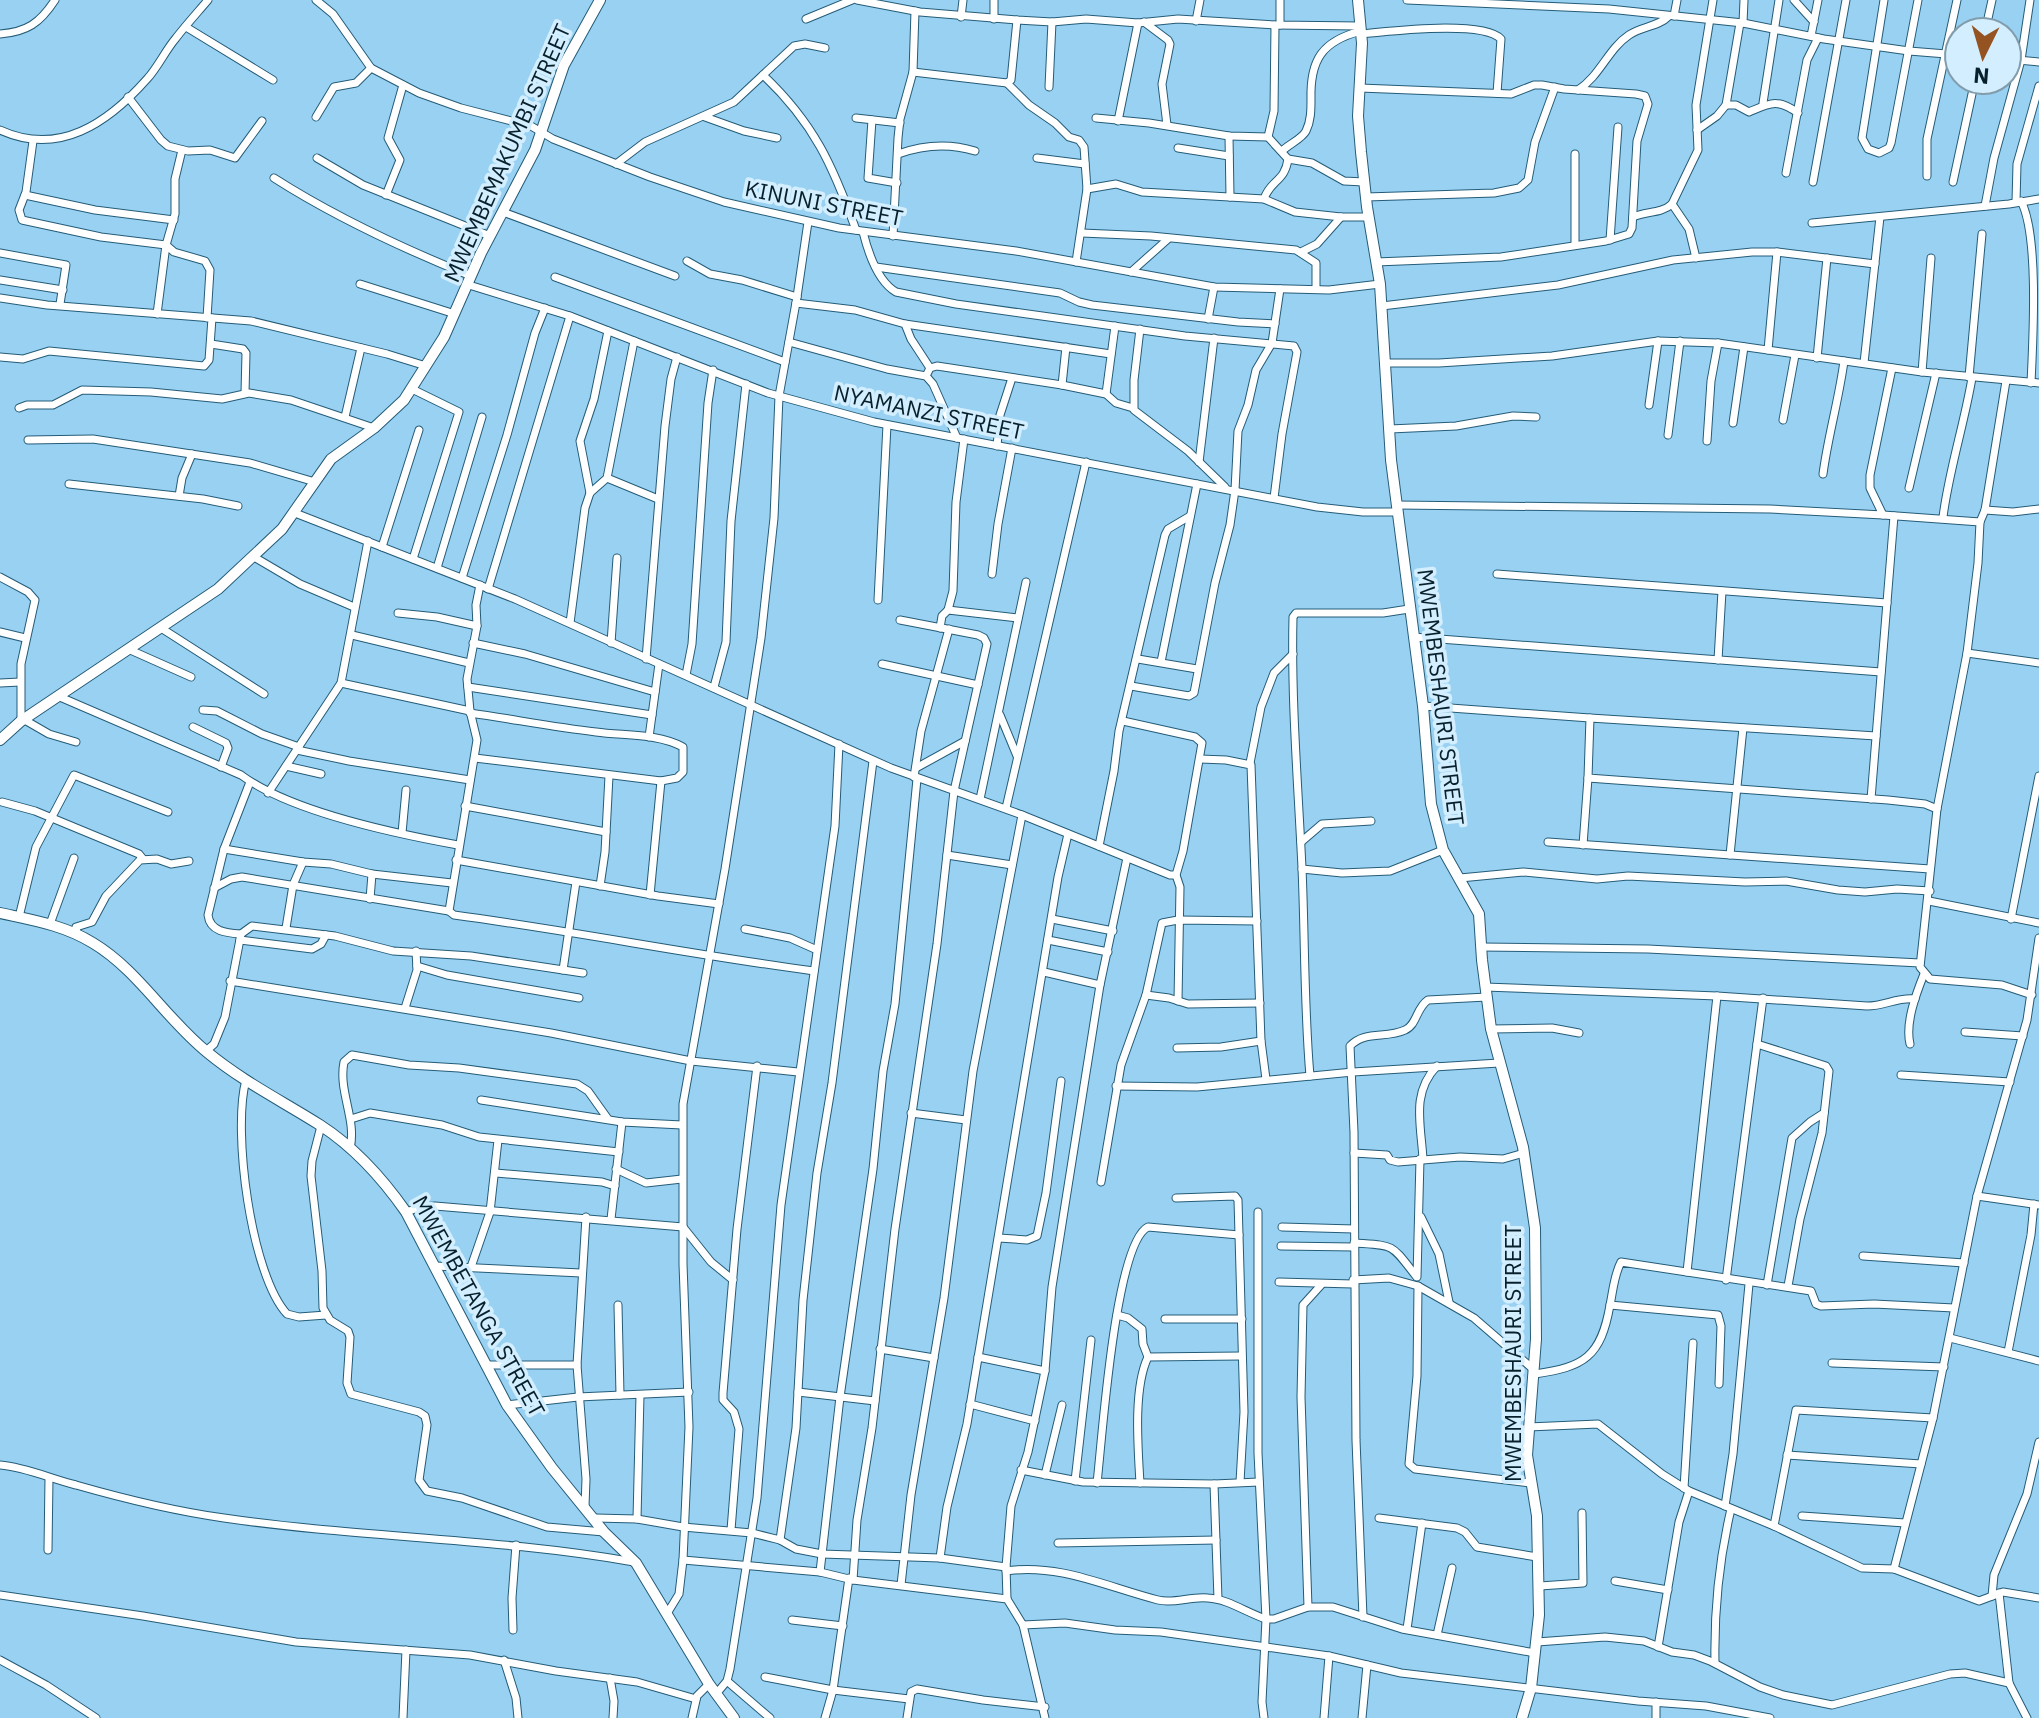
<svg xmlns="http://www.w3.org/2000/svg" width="2039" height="1718" viewBox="0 0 2039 1718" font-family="'IBM Plex Sans',sans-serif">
  <rect width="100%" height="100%" fill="#99d1f2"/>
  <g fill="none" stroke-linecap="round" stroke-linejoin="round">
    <!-- street casing -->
    <g stroke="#245c78" stroke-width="9">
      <g id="street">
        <path d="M316,0L333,14L371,68L419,93L461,108L531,126L553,139L650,177L724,202L839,228L1016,251L1214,287L1329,290L1380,284"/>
        <path d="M857,0L920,12L1017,20L1052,22L1086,19L1138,23L1178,19L1275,25L1360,26"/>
        <path d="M994,0V19"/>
        <path d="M1280,0V25"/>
        <path d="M1407,0L1609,9L1743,23L1824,39L1909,51L1959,55"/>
        <path d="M1794,0L1814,22"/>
        <path d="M1884,0L1862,138L1868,149L1879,153L1889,148L1891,143L1918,0"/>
        <path d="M1674,16L1677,0"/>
        <path d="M961,17L963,0"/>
        <path d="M806,19L852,0"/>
        <path d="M1196,21L1200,0"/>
        <path d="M1144,22L1168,40L1170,44L1162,84L1167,125"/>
        <path d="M1743,23L1744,0"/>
        <path d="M186,27L273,80"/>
        <path d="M1985,32L1992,0"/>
        <path d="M0,34C27,32 40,23 55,0"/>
        <path d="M1361,34C1389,31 1483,20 1501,39L1497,93"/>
        <path d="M1811,36L1818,0"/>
        <path d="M2007,59L2039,62"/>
        <path d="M913,72L1007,83L1011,80L1017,20"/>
        <path d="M763,75C814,123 833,166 856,230"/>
        <path d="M1007,83L1029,105L1055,123L1069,137L1079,140L1084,147L1087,189L1076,262"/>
        <path d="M1049,87L1052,22"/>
        <path d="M1360,88L1511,94L1534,85H1542L1564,89L1636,94L1645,96L1648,104L1637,141L1632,228L1629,234L1606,241L1501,257L1376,262"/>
        <path d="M1578,90C1600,76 1608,49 1629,35C1642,26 1658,27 1669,16"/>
        <path d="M128,97L161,140L168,146L188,151L210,150L235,158L262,121"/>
        <path d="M1763,103L1779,0"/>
        <path d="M1726,105H1736L1749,112C1770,103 1777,98 1798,113"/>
        <path d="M316,117L334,87L356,83L371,68"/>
        <path d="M705,117L744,131L777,138"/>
        <path d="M856,118L900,123"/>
        <path d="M1096,118L1149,123L1229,136L1268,137L1274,111L1275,25"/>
        <path d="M872,120L868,178L897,183"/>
        <path d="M1118,121L1138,23"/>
        <path d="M0,130C59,157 108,123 147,79C158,67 165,51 176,38C186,25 197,13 208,0"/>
        <path d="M1697,130L1717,116L1726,105L1740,23"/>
        <path d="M1229,136L1230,197"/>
        <path d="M1268,137L1288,159L1312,163L1344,181L1364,182"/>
        <path d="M33,141L26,192L19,210L22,220L101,237L166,245L174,252L205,261L210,270L207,318"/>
        <path d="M1178,148L1229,156"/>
        <path d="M1282,151C1289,144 1302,139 1306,131C1311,121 1311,110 1311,99C1310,60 1322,41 1361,31"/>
        <path d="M898,154C923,145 949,143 975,151"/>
        <path d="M317,158L363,185L490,236"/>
        <path d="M1037,158L1085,164"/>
        <path d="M616,164L645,142L734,102L794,46L805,44L825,48"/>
        <path d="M1786,173L1807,60L1818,38"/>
        <path d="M1927,176V139L1957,0"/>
        <path d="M274,178C335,217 404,249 471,276"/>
        <path d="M1813,182L1846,0"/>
        <path d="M1953,182L1975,80"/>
        <path d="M1087,189L1116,184L1142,192L1264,199L1295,212L1341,217H1368"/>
        <path d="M25,195L95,210L174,220"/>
        <path d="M386,195L400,160L388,138L403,85"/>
        <path d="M1366,197L1494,193L1519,188L1528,180L1535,142L1555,87"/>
        <path d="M1264,199C1270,180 1285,182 1288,159"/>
        <path d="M2021,201C2039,235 2033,339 2031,383"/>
        <path d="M2016,202L2017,164L2039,86"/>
        <path d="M1672,204L1689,229L1696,258"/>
        <path d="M1985,206L1994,158L2021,60L2030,0"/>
        <path d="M503,212L675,276"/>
        <path d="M1633,217C1646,211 1661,214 1672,204L1698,150L1696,105L1713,0"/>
        <path d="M1812,223L2009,204L2039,199"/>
        <path d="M863,232C868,252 877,281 896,292L956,304L1185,336L1294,346L1297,352L1282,434L1274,498"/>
        <path d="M1082,233L1151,236L1296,250L1316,263V289"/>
        <path d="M893,236L898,138L900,119L913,72L915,11"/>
        <path d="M1610,240L1618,127"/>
        <path d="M1575,245V154"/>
        <path d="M1301,252L1317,244L1341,217"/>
        <path d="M0,253L66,265L60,304"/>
        <path d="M687,261L710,274L742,280L797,297"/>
        <path d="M876,267L1060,293L1079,302L1092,305L1238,322L1275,324"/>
        <path d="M1131,272L1168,239"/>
        <path d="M555,277L785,362"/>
        <path d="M0,280L63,290"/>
        <path d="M360,284L455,314"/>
        <path d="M469,285L570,316L768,393L874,422L1317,507L1363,512H1398"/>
        <path d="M0,298L47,305L251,321L387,354L426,366"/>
        <path d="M796,303L855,310L905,324L1111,354"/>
        <path d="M1382,306L1558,285L1673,260L1752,252H1777L1875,264"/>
        <path d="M157,314L166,245L175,214V179L182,150"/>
        <path d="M1208,319L1214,287"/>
        <path d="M905,324L911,339L930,368"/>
        <path d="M1140,329L1134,380V410L1188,451L1225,487"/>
        <path d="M789,342L887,369L926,376L933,384L957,438"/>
        <path d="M211,344L243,349L246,353L245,393"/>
        <path d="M1768,350L1777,252"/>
        <path d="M0,357L23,359L49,351L204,366L209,360L212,318"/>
        <path d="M1817,358L1827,258"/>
        <path d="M1386,363H1439L1552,356L1658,341L1718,343L1922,372L2039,383"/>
        <path d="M1864,363L1880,217"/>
        <path d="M1922,372L1931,258"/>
        <path d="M926,376L930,368L937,366L1062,385L1106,394L1116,403L1133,408"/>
        <path d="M1969,377L1982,234"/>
        <path d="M2006,381L1985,510L1980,522L1978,563L1967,653L1937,809L1920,967L1930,979L2002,985L2032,995"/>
        <path d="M1062,385L1066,347"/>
        <path d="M412,389L459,412L413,559"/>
        <path d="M1106,394L1115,326"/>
        <path d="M1649,405L1658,341"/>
        <path d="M19,408L27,405H53L82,390L151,392L222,399L249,393L291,400L374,428"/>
        <path d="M345,417L361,348"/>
        <path d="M1783,420L1795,355"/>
        <path d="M1733,423L1744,347"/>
        <path d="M1390,429L1456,426L1513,416L1536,417"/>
        <path d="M1668,435L1680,341"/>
        <path d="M28,440L93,439L165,450L250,463L315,482"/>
        <path d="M1707,441L1711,381L1718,343"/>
        <path d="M997,446L1000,415L1012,378"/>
        <path d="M1199,462L1214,338"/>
        <path d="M1823,474C1828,436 1839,399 1844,361"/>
        <path d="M607,478L658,499"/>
        <path d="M69,484L203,499L238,506"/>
        <path d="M1909,488L1936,373"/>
        <path d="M590,493L580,441L594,399L608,331"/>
        <path d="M179,496L182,478L192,454"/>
        <path d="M1397,505L1770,509L1883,515L1870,488V475L1892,368"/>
        <path d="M1985,510L2013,512L2039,509"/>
        <path d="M295,513L515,599L891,768L1022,815L1170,875H1176"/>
        <path d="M1883,515L1980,522"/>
        <path d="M1943,517C1949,470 1964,425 1972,378"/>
        <path d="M382,547L419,430"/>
        <path d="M254,557L300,584L354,607"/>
        <path d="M437,568L482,417"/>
        <path d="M992,574L998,524L1012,448"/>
        <path d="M1497,574L1887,603"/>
        <path d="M0,577L28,592L35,600L21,664V721"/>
        <path d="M462,578L507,435L535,333L545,308"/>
        <path d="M480,585L476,605L477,626L467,679L470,711L477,740L449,911L454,915C574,931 693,955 814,971"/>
        <path d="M488,589L570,316"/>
        <path d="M878,600L887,425"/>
        <path d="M948,610L953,591L956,502L964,439"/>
        <path d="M398,613L437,617L477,626"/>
        <path d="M570,623L585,508L590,493L607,478L634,341"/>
        <path d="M161,628L264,694"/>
        <path d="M940,628L942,616L948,610L1018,618"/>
        <path d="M0,632L25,638"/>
        <path d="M352,635L469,663"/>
        <path d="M1413,637L1881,672"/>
        <path d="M473,643L525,654L655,692"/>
        <path d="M611,643L617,558"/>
        <path d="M128,649L191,677"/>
        <path d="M1967,653L2039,663"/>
        <path d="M646,659L665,426L671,379L677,357"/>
        <path d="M1138,659L1197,669"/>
        <path d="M1718,660L1722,591"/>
        <path d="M1161,662L1197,484"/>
        <path d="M882,664L978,685"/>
        <path d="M686,675L692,644L708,403L713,370"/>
        <path d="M0,683L20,682"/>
        <path d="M341,683L470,711"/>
        <path d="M1131,686L1189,696L1194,693L1215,583L1230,525L1235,490L1238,431L1248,405L1256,370L1272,343L1280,289"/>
        <path d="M468,687L652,715"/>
        <path d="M714,687L726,642L731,521L746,384"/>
        <path d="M60,697L241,775C291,812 397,834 458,845"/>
        <path d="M1423,706L1590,718"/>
        <path d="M203,710L217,711L262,734L299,747"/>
        <path d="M470,713C512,719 554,727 596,732C624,736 657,733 683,747V772L677,778L661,781L475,758"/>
        <path d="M1000,715L1017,756"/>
        <path d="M23,719L49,734L76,742"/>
        <path d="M1123,721L1195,737L1202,743L1183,851L1176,875L1180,887L1178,1001"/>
        <path d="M193,727L226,743L228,748L221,767"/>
        <path d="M1876,736L1590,718L1588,778L1888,800L1925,804L1937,809"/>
        <path d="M649,737L659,664"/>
        <path d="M297,750L349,761L470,780"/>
        <path d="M1200,759L1226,760L1251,765L1261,1041L1266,1079"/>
        <path d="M1250,763L1261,707L1274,673L1293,654"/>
        <path d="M286,766L321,774"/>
        <path d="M916,768L965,741"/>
        <path d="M914,777L921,731L949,629"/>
        <path d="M268,793L341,683L368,541"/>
        <path d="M980,799L1026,582"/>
        <path d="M1871,799L1894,516"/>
        <path d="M2,802L35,811L139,854L143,859"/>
        <path d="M465,806L606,832"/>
        <path d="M1006,808L1086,462"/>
        <path d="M402,833L406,790"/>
        <path d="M1301,842L1322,824L1371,821"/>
        <path d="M1548,842L1930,869"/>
        <path d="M1583,845L1588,778"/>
        <path d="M1099,846L1114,771L1119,731L1165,535L1168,529L1190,516"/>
        <path d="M224,849L303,862L331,864L372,874L452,883"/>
        <path d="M947,855L1012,865"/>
        <path d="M1730,855L1743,728"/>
        <path d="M456,860L658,896L719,904"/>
        <path d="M1302,869L1342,873L1390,871L1443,850"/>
        <path d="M1460,878L1523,872L1597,879L1628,876L1745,882L1786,881L1838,890L1865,892L1897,889L1930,891"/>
        <path d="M600,886L605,852L609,776"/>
        <path d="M214,888L231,879L242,877L449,911"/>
        <path d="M650,895L661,781"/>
        <path d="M370,899L372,874"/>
        <path d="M1929,901L2039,923"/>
        <path d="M19,917L36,847L74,775L168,812"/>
        <path d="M1052,919L1113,931"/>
        <path d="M2011,919L2039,776"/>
        <path d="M50,924L74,858"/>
        <path d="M286,928L293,885L303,862"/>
        <path d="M745,929L790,938L817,950"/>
        <path d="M77,934L76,927L92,922L106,896L140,860L157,859L171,864L189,861"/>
        <path d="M241,934C227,933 210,932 208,915L224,849L250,782"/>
        <path d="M240,940L312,949L321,944L326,935"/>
        <path d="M1048,940L1108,952"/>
        <path d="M1481,947L1648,949L1920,963"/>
        <path d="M417,966L447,975L579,998"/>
        <path d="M563,970L576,882"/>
        <path d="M1044,972L1100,985"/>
        <path d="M230,981L551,1033L691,1061L798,1072"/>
        <path d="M1485,987L1717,996L1867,1006C1885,1006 1897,997 1915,999"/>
        <path d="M1146,995L1169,998L1188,1004L1260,1003"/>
        <path d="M405,1008L417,970L416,951"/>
        <path d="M1491,1029L1552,1028L1579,1033"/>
        <path d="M1965,1032L2023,1036"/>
        <path d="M1757,1044L1826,1066L1829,1071L1822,1133L1800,1219L1788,1286"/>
        <path d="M1910,1044C1905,1023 1916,994 1924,974"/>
        <path d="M1177,1048L1221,1047L1261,1041"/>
        <path d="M206,1051L214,1044L225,1017L241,934L252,926L335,936L393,951L471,956L583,973"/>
        <path d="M1901,1075L2010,1082"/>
        <path d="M1310,1076C1304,1007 1305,938 1302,868C1298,784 1291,700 1293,617L1296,613H1383L1409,609"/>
        <path d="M246,1080C232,1130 251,1275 287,1314L299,1317L326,1315"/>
        <path d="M1116,1086L1197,1087L1353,1072L1499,1063"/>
        <path d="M481,1100L622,1122L682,1125"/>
        <path d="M911,1113L966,1120"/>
        <path d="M351,1119L370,1113L442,1125L479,1137L619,1152"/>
        <path d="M321,1126L312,1161L311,1176L322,1271L323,1308L330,1320L348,1331L350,1337L347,1383L351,1394L419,1412L425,1416L427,1425L419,1480L427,1491L462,1498L547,1527L604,1532"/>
        <path d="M350,1149C357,1119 338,1092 344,1062L352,1055L409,1065L459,1068L577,1084L588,1091L608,1119"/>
        <path d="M1354,1153L1387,1155L1390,1160L1398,1162L1460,1157L1503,1159L1524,1153"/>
        <path d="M1423,1159C1421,1124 1411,1093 1437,1066"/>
        <path d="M616,1169L646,1183L682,1179"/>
        <path d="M496,1173L602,1182L615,1186"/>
        <path d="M1101,1182L1121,1065L1146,995L1162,923L1178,920L1257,921"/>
        <path d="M1977,1196L2039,1205"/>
        <path d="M1176,1198L1235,1196L1238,1200L1244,1412L1240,1482"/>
        <path d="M406,1212L421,1207L435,1206L683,1227L711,1262L733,1280"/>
        <path d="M1258,1212V1453L1266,1619L1262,1702L1264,1718"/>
        <path d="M1421,1217L1439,1254L1449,1302"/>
        <path d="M611,1219L622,1122"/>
        <path d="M1282,1227L1354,1229"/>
        <path d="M999,1238L1027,1240L1037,1236L1046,1193L1061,1081"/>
        <path d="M1354,1243C1396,1246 1390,1243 1416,1276"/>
        <path d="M1281,1246L1354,1247"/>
        <path d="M1863,1256L1964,1263"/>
        <path d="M435,1266L581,1273"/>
        <path d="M471,1267L490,1212L498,1140"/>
        <path d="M1687,1272L1717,996"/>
        <path d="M1417,1277L1420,1159"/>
        <path d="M1353,1280L1389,1278L1418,1286L1474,1318L1533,1369"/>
        <path d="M1726,1280L1763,998"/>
        <path d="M1279,1282L1353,1284"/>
        <path d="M1767,1285L1792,1138L1810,1122L1824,1113"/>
        <path d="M1418,1286L1417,1376L1409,1464L1415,1469L1530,1483"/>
        <path d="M618,1305L620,1395"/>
        <path d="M1610,1305L1718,1315L1721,1326L1719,1384"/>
        <path d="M1117,1315L1128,1318L1142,1329L1143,1344L1148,1357"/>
        <path d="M1165,1319H1242"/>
        <path d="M1950,1338L2039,1361"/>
        <path d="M880,1349L934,1358"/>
        <path d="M2008,1352L2031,1235L2034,1204"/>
        <path d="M978,1357L1045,1371"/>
        <path d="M1832,1363L1944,1367"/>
        <path d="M485,1365H577"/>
        <path d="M1535,1374C1584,1367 1601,1357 1610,1305C1613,1291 1614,1275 1621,1262L1811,1291L1816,1304L1821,1306L1874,1304L1954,1308"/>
        <path d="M798,1392L875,1401"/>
        <path d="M970,1404L1035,1421"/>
        <path d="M507,1405L578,1397L689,1392"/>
        <path d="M1528,1427L1598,1424L1662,1474L1689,1491L1774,1526L1862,1568L1894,1569L1979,1601L2003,1592L2039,1598"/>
        <path d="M1787,1455L1921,1464"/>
        <path d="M0,1465C26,1467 51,1479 76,1485C125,1499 174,1511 224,1518C360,1538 498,1538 634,1562"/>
        <path d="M1021,1470L1083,1482L1214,1484L1259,1482"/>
        <path d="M1045,1475L1062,1405"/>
        <path d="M1075,1481L1091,1340"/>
        <path d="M1097,1483C1102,1441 1115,1243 1148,1227L1239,1235"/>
        <path d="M1140,1483C1138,1448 1133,1388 1148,1357L1241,1356"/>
        <path d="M1214,1484L1218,1599"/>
        <path d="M1684,1488L1693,1343"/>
        <path d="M585,1506L586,1479L577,1365L586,1217"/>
        <path d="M1725,1506L1733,1454L1749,1284"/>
        <path d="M1802,1516L1905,1523"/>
        <path d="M595,1518L637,1519L683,1527L752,1533L780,1540L796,1549L822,1554L940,1558L1006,1567"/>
        <path d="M1379,1518L1457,1528L1465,1532L1477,1547L1537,1557"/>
        <path d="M637,1519L640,1395"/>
        <path d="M1774,1526L1796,1410L1933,1418"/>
        <path d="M731,1530L739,1429L734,1412L723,1400V1393L737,1229L757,1066"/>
        <path d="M780,1540L796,1428L803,1300L817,1173L832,1083L873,761"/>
        <path d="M1058,1543L1216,1540"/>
        <path d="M48,1550L49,1478"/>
        <path d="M940,1558L947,1507L967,1424L1058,877L1068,834"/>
        <path d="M683,1560L820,1572L853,1580L1007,1599L1023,1625L1045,1718"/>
        <path d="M1894,1569L1933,1418L1977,1196L2027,1020L2039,938"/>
        <path d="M1006,1571C1059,1563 1107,1587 1158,1600C1174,1604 1191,1596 1208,1598C1228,1599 1247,1613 1266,1619H1274L1308,1607H1333L1402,1629L1535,1653"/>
        <path d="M820,1572L840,1397L873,1169L883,1071L895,1004L917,779"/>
        <path d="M853,1580L857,1520L872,1428L895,1229L937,944L954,791L987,644L984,638L978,635L900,620"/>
        <path d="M1615,1581L1668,1590"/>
        <path d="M901,1585L911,1495L944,1298L973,1071L1022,815"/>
        <path d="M1540,1586L1583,1583L1582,1513"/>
        <path d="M1999,1593L2009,1683L2027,1718"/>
        <path d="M0,1595L143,1616L296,1642L470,1655L556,1671L637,1682L696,1699"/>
        <path d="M1992,1596L1994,1575L2027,1494L2039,1442"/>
        <path d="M1007,1599L1006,1567L1011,1506L1028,1452L1045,1371L1052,1287L1100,985L1127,858"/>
        <path d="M1308,1607L1301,1397L1303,1305L1322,1284"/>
        <path d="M668,1612L679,1594L683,1560L689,1427L683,1264V1104L725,869L761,638L774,518L779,396L797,297L808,222"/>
        <path d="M1363,1617L1356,1440L1354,1132L1350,1046C1365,1030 1386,1039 1405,1030C1417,1025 1416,1008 1428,1000L1487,997"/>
        <path d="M792,1620L843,1626"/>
        <path d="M1023,1625L1065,1623L1115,1630L1161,1632L1329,1656L1401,1673L1638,1701L1706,1706L1770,1718"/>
        <path d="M1407,1629L1422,1523"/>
        <path d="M513,1630L512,1598L516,1545"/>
        <path d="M1437,1635L1452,1568"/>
        <path d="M1537,1642L1605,1637L1644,1641L1672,1652L1694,1655L1710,1661L1760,1687L1783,1695L1832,1705L1950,1674L1965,1673L2009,1683"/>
        <path d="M1658,1647L1679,1522L1689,1491"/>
        <path d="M0,1660L46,1685L96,1718"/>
        <path d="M504,1660L516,1698L518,1718"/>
        <path d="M1715,1663C1714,1611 1719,1560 1731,1509"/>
        <path d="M765,1677L833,1690L909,1699"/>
        <path d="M610,1678L614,1701L613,1718"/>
        <path d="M727,1681L770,1718"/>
        <path d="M716,1694L727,1681L730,1669L757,1498L781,1205L835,826L839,744"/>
        <path d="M403,1718L406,1650"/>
        <path d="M692,1718L697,1696L709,1684"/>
        <path d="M825,1718L833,1690L849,1578"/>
        <path d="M907,1718L911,1692L917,1689L983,1700L1045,1707"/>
        <path d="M1324,1718L1329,1656"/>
        <path d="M1362,1718L1367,1665"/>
        <path d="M1656,1718V1702"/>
      </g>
    </g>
    <!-- secondary casing -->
    <g stroke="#245c78" stroke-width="12">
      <g id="secondary">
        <path d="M1358,0L1362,43L1358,116L1361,152L1367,207L1380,284L1391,460L1423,706L1431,804L1443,850L1479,914L1482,960L1491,1029L1523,1147L1535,1228L1536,1339L1527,1455L1537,1516L1539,1615L1531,1688L1522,1718"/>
        <path d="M0,740L21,721L218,589L282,529L331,459L374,428L404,400L444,337L481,253L535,150L564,65L600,0"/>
        <path d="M0,913C32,920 64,925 93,943C138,970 166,1019 207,1052C242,1081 282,1101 320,1125C354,1147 383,1179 406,1212L507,1405L552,1468L604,1532L636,1563L709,1684L734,1718"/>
      </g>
    </g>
    <!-- street -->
    <use href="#street" stroke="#fff" stroke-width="7"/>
    <!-- secondary -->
    <use href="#secondary" stroke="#fff" stroke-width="10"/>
  </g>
  <g text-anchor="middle" stroke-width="7" stroke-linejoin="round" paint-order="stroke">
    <!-- street labels -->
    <g font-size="22" fill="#08202c" stroke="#d2eeff">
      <text transform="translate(507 153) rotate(-66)" y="8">MWEMBEMAKUMBI STREET</text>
      <text transform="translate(824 203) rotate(11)" y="8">KINUNI STREET</text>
      <text transform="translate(929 412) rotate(12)" y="8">NYAMANZI STREET</text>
      <text transform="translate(1441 697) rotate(83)" y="8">MWEMBESHAURI STREET</text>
      <text transform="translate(479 1306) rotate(61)" y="8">MWEMBETANGA STREET</text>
      <text transform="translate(1513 1353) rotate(-90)" y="8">MWEMBESHAURI STREET</text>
    </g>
  </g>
  <!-- north arrow -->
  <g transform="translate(1983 56) rotate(185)"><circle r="38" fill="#d2eeff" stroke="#819cab" stroke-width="2"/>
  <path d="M0-6L14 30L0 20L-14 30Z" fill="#955321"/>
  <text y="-12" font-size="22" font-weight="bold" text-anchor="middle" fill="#08202c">N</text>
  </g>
</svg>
